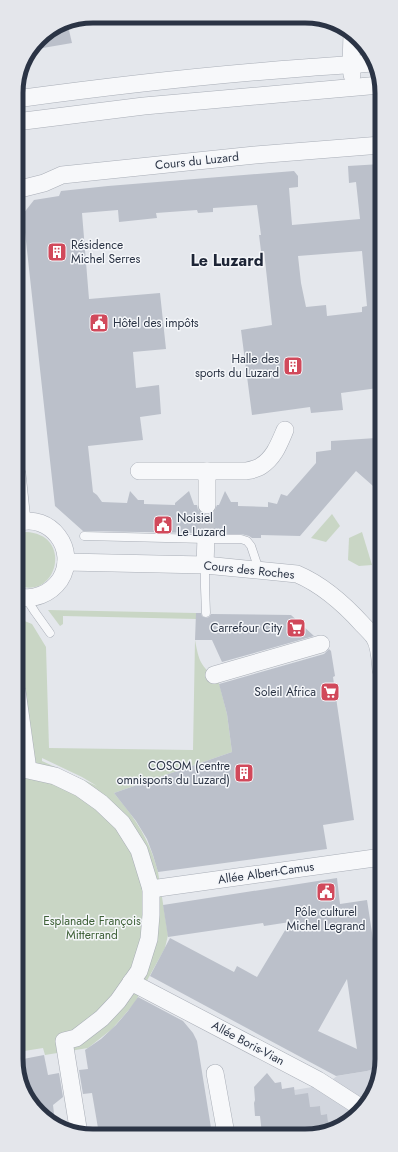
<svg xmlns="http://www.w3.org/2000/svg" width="398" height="1152" viewBox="0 0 398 1152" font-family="Jost,sans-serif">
  <rect width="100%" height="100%" fill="#e4e7ec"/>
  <!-- built -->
  <path fill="#d2d6de" d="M381,1064L363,1109L336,1125V1123L328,1124L327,1114L321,1115L320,1106L310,1107L295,1095L294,1090L325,1085L337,1076L367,1071Z"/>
  <!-- green -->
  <g fill="#c9d6c5" fill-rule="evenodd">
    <path d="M332,514L340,526L326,542L311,538Z"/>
    <path d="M26,532C74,534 57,602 17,585V535Z"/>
    <path d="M362,532L372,565L359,566L348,560L349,538Z"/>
    <path d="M48,610L196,613V619L63,616V624L60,626Z"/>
    <path d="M17,618L32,624L46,647L49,748L193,750L195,640C199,661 200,666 218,679L227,714L232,752L114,793C118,798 122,803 126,808C141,827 152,848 158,872L168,935L165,948L134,1004L112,1029L88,1048L45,1055L43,1048L18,1052ZM42,758L82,777L97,786L42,761Z"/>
  </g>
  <!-- building -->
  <g fill="#bbc0ca" fill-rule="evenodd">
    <path d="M68,26L72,43L31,50L42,35Z"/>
    <path d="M381,164V383H377L378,388L341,393L343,410L311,413L310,407L252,415L241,330L272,325L264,251H261L259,235H261L257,205L213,208V212L198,213L197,210L156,213L157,218L119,222L118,210L82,213L89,299L160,293L166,349L133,352L136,388L159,385L161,414L140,417L143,440L88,446L93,492L97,495L102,502L127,503L130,491L138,500H144V504L175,505V503L189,491L194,505H197L198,510L202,513L207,515L212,514L215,510L217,505H219L225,491L231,502H238V506L268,507V502L277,504L281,494L287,496L302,479L316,463V452L331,450V441L376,438L377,446L381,450V493L356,471L300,536L261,535V538H252L249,536L241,534H215L212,529L206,527L201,528L197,533L83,531L55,506L23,214L34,200L59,196L61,191L108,186L294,171L298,176V187L289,188L292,225L360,219L356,182L349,183L348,166ZM362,251L367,306L362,307V312L327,316L326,305L306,307L301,283L298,256Z"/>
    <path d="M196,613H201L202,616L206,618L209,617L211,614L291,615L314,636L222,662L212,640H195Z"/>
    <path d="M329,649L331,651L335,676L333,677L354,820L323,825L327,849L158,872L153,855L147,839L136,821L114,793L232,752L227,714L219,684L324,654Z"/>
    <path d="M337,878L340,904L367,900L382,998V1063L378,1067L367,1071L336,1076L150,976L170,938L234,972L237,966L257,977L290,922L264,926L263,923L168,937L163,905ZM347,979L357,1049L318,1031Z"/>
    <path d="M138,997L183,1021L193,1033L197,1041L212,1134H99L92,1093L83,1094L79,1070L88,1069L85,1050L101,1039L116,1025L128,1011Z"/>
    <path d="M44,1055L48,1075L59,1073L63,1097L53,1105L55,1122L39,1113L18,1074V1060Z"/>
    <path d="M267,1073L275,1083L281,1082L282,1089L294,1087L295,1095L308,1093L310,1107L320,1106L321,1115L327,1114L329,1129L320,1134H262L260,1116H255L254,1103L255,1100L254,1087Z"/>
  </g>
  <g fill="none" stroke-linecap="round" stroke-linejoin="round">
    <!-- street-tunnel -->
    <path stroke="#bfc3cb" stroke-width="17" stroke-dasharray="17 8" stroke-linecap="butt" d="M206,537L207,505"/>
    <!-- lane casing -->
    <g stroke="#a9aeb7" stroke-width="9">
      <g id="lane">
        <path d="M84,536L206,539H241L247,541L251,546L259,570"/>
        <path d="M205,565V587L206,613"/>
        <path d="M26,598L35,612L50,633"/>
      </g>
    </g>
    <!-- street casing -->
    <g stroke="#a9aeb7" stroke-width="18">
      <g id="street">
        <path d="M352,34L351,65L352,75"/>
        <path d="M16,99C111,86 207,75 303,68C326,66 349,65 372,63"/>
        <path d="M16,122L144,106L380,85"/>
        <path d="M16,190L44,183L62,175L255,155L381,145"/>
        <path d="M139,471H246C251,470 257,469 261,466C274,458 279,444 285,430"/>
        <path d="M17,474L22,521"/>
        <path d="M207,505V471"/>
        <path d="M17,523C50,512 79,550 60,580C55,587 49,592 41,595C33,598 25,599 17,596"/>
        <path d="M66,562L205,565L297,574C323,585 345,605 363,625C367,629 371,633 374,637C380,646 380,660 381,670"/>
        <path d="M205,565L206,537"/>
        <path d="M214,675L321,644"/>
        <path d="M17,691L28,770L55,776L80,788L101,803L122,823L139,850L151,889V915L149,939L139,971L118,1001L102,1018L76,1038L64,1041L79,1134"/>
        <path d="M151,889L382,857"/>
        <path d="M131,982L318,1080L363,1109"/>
        <path d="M215,1073L226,1134"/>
      </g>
    </g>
    <!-- lane -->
    <use href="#lane" stroke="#f7f8fa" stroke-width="8"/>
    <!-- street -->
    <use href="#street" stroke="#f7f8fa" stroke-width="17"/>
  </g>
  <!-- icons -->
  <defs>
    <g id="building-square" transform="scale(1)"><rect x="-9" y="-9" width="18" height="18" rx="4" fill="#d1495b" stroke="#f4f6f9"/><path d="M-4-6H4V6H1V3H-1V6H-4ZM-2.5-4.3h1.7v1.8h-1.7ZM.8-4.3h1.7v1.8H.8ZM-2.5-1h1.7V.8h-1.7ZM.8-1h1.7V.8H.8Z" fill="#fff"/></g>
    <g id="civic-square" transform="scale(1)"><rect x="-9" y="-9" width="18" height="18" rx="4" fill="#d1495b" stroke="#f4f6f9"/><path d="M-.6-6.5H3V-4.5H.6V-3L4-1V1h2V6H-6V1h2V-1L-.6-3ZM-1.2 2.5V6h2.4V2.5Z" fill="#fff"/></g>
    <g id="supermarket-square" transform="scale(1)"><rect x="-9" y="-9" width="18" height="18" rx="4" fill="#d1495b" stroke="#f4f6f9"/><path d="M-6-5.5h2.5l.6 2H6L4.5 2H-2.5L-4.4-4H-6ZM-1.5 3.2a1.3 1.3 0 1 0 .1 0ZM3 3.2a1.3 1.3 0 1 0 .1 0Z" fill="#fff"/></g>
  </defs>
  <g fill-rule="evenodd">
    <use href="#building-square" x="57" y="252"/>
    <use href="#civic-square" x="99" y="323"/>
    <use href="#building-square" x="293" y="366"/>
    <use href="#civic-square" x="163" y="525"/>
    <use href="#supermarket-square" x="296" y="628"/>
    <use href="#supermarket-square" x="330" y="692"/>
    <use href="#building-square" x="244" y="773"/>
    <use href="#civic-square" x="326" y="892"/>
  </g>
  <g text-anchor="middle" stroke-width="3" stroke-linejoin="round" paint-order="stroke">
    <!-- street labels -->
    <g font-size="12" fill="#2b3445" stroke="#f4f6f9">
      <text transform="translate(197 161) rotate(-6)" y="4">Cours du Luzard</text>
      <text transform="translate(249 570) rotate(6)" y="4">Cours des Roches</text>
      <text transform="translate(266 873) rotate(-8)" y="4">Allée Albert-Camus</text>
      <text transform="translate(248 1043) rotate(28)" y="4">Allée Boris-Vian</text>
    </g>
    <!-- poi labels -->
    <g font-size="12" fill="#2b3445" stroke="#f4f6f9" text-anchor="end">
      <text x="71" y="249" text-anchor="start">Résidence<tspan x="71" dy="14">Michel Serres</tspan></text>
      <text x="113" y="327" text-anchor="start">Hôtel des impôts</text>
      <text x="279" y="363">Halle des<tspan x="279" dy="14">sports du Luzard</tspan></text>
      <text x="177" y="522" text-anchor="start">Noisiel<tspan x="177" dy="14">Le Luzard</tspan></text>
      <text x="282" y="632">Carrefour City</text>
      <text x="316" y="696">Soleil Africa</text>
      <text x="230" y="770">COSOM (centre<tspan x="230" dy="14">omnisports du Luzard)</tspan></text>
      <text x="326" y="916" text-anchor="middle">Pôle culturel<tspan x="326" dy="14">Michel Legrand</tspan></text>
    </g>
    <!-- park labels -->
    <g font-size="12" fill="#3f6138" stroke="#f4f6f9">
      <text x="92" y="925">Esplanade François<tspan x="92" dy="14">Mitterrand</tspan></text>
    </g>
    <!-- district labels -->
    <g font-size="16" font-weight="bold" fill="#1d2536" stroke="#f4f6f9">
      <text x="227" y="266">Le Luzard</text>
    </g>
  </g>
  <!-- crop -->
  <path d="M0 0H398V1152H0ZM93 23H305A70 70 0 0 1 375 93V1059A70 70 0 0 1 305 1129H93A70 70 0 0 1 23 1059V93A70 70 0 0 1 93 23Z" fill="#e4e6eb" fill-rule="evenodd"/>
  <path fill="none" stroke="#2b3445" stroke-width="5" d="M93 23H305A70 70 0 0 1 375 93V1059A70 70 0 0 1 305 1129H93A70 70 0 0 1 23 1059V93A70 70 0 0 1 93 23Z"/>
</svg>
